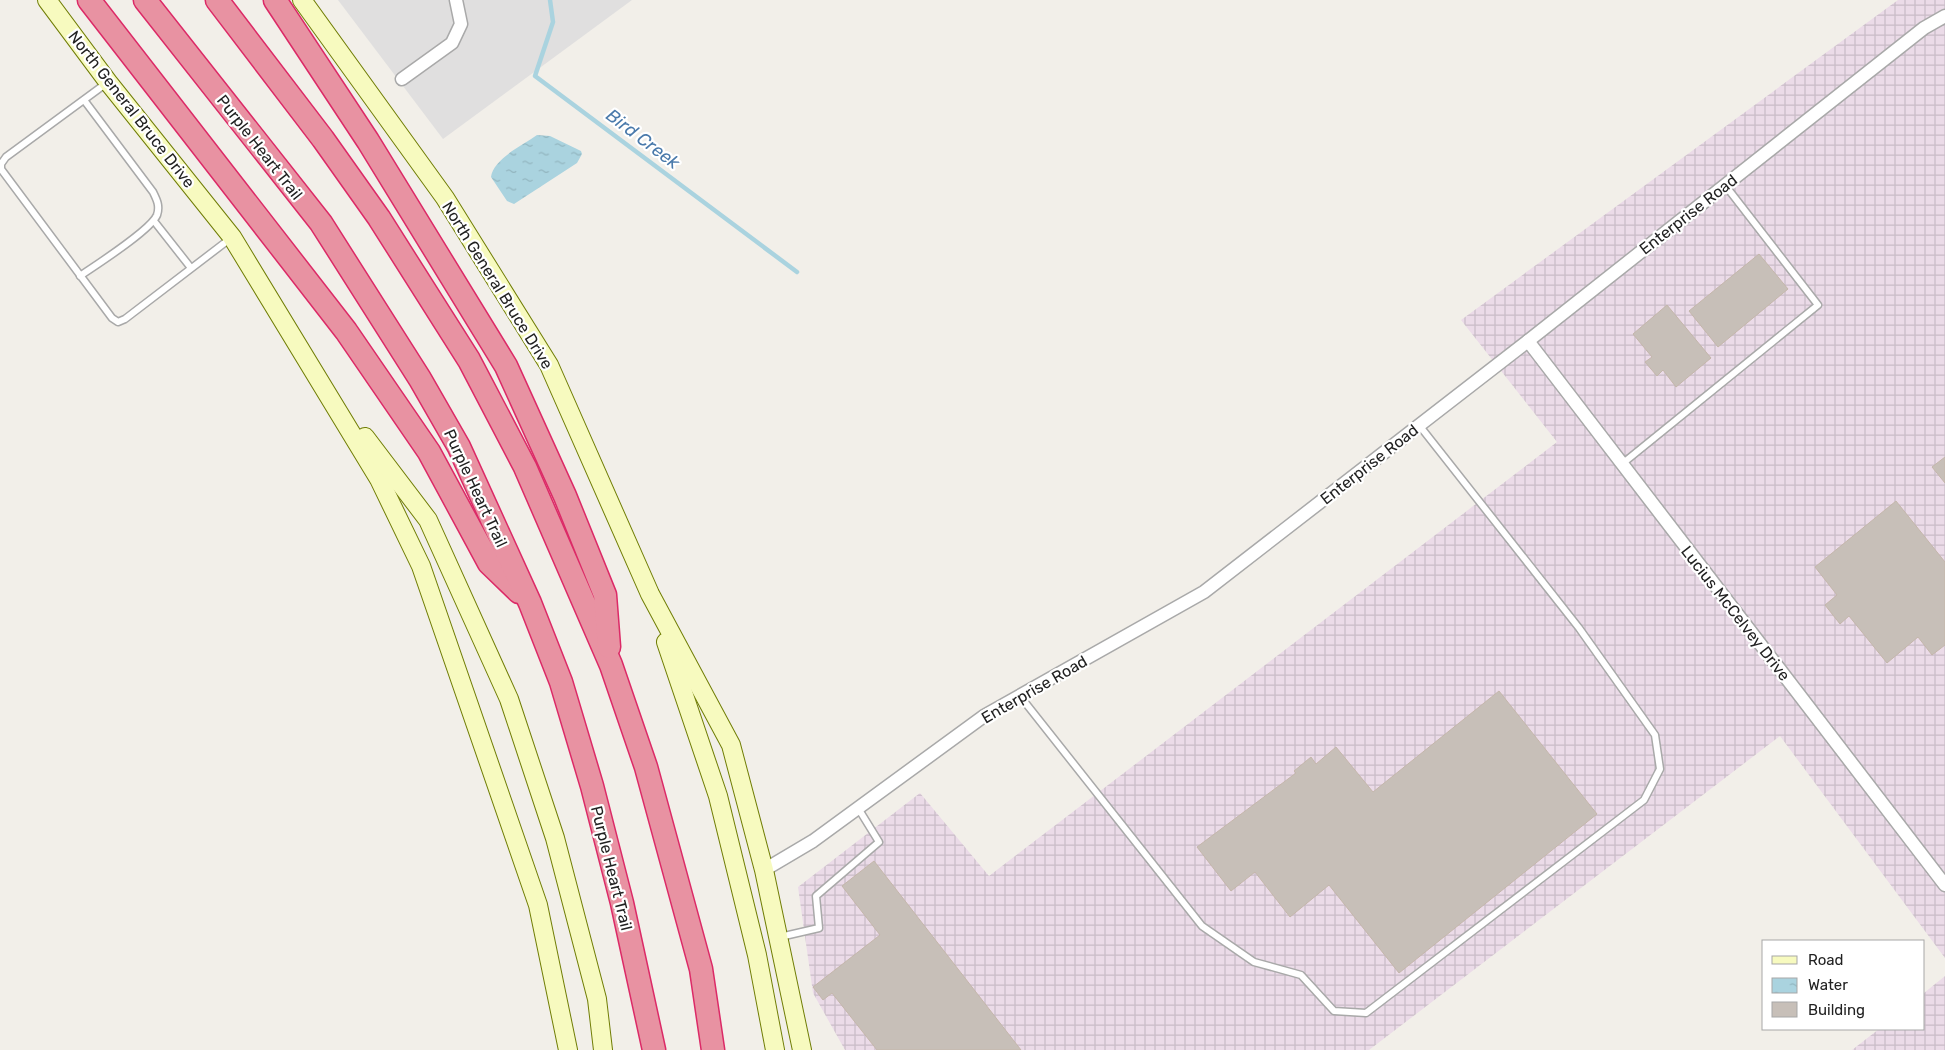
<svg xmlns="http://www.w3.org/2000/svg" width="1945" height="1050" viewBox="0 0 1945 1050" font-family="Rubik,sans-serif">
  <defs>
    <pattern id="industrial-grid" width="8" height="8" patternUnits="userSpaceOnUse" patternTransform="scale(1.25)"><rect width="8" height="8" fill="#ebdbe8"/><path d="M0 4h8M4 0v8" fill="none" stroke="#c9bcc7"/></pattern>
    <pattern id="water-ripples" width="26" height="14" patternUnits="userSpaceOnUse" patternTransform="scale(1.25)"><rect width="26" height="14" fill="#aad3df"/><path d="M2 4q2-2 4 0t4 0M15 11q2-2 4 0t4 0" fill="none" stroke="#92b5bf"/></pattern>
  </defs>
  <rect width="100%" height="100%" fill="#f2efe9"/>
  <!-- residential -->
  <path fill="#e0dfdf" d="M338,0H632L443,139Z"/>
  <!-- industrial -->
  <g fill="url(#industrial-grid)">
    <path d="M1898,0H1945V958L1780,736L1369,1050H845L813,993L798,887L920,793L989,876L1557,442L1461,320Z"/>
    <path d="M1945,976V1050H1852L1879,1029H1924V993Z"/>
  </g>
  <!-- water -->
  <path fill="url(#water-ripples)" d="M537,135L550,136L581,151L582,154L577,163L514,204L507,201L491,177C493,159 523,145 537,135Z"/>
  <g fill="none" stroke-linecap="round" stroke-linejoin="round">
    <!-- stream -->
    <path stroke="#aad3df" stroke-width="4.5" d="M550,0L553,22L535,76L797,272"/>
  </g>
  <!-- building -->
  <g fill="#c7bfb8" stroke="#c4b6ab">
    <path d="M1759,254L1788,289L1718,347L1689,311Z"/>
    <path d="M1667,305L1711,358L1676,387L1663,370L1657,376L1645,362L1652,357L1633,334Z"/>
    <path d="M1945,457V483L1932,467Z"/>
    <path d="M1896,501L1945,562V645L1932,655L1918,637L1887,663L1849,616L1840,624L1825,605L1837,595L1815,567Z"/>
    <path d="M1499,691L1597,814L1399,973L1329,885L1290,917L1255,872L1231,891L1197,847L1296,773L1294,771L1311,757L1316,764L1336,747L1373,792Z"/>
    <path d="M874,861L1021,1050H877L832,993L823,1000L813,987L880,935L842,886Z"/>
  </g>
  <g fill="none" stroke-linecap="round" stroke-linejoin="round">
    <!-- service casing -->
    <g stroke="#a9a9a9" stroke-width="9">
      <g id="service">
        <path d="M108,82L6,157L1,164V169L112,318L118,322L125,319L231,238"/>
        <path d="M154,221L191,268"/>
        <path d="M80,276C96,265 151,230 157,215C160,206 157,200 153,192L84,100"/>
        <path d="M1622,464L1818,305L1725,185"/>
        <path d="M1020,696L1202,926L1254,962L1301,975L1334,1011L1366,1013L1644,800L1660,769L1655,735L1579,628L1419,425"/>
        <path d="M780,937L819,928L816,896L879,842L858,808"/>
      </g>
    </g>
    <!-- minor casing -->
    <g stroke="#a9a9a9" stroke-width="15">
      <g id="minor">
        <path d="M402,79L452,43L461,24L456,0"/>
        <path d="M1528,341L1945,885"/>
        <path d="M764,870L813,841L984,716L1204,592L1528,341L1924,28L1945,16"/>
      </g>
    </g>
    <!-- secondary casing -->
    <g stroke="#707d05" stroke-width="20">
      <g id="secondary">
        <path d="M47,0L108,82L232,237L379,479L421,566L538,905L568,1050"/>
        <path d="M302,0L445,198L549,365L650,594L731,745L764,870L802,1050"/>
        <path d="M365,437L428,520L509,699L555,838L597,999L603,1050"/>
        <path d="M666,642L718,796L757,955L775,1050"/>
      </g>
    </g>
    <!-- motorway casing -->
    <g stroke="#dc2a67" stroke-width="25">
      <g id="motorway">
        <path d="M89,0L346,331L429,452L489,563L519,592"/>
        <path d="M145,0L321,223L420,379L459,447L530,603L561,682L592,786L622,903L654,1050"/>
        <path d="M217,0L323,139L379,218L469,360L525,467L611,665L646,767L701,969L713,1050"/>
        <path d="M275,0L368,141L506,366L565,496L605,595L609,647"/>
      </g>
    </g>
    <!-- service -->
    <use href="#service" stroke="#fff" stroke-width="6"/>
    <!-- minor -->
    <use href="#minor" stroke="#fff" stroke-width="12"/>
    <!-- secondary -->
    <use href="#secondary" stroke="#f7fabf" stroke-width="18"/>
    <!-- motorway -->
    <use href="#motorway" stroke="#e892a2" stroke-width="22"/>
  </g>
  <g text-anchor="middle" stroke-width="4.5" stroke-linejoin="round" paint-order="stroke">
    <!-- street labels -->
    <g font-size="16" fill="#222" stroke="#fff">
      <text transform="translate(132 109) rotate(52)" y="6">North General Bruce Drive</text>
      <text transform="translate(260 147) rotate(52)" y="6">Purple Heart Trail</text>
      <text transform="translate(1688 214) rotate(-38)" y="6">Enterprise Road</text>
      <text transform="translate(498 285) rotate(58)" y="6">North General Bruce Drive</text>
      <text transform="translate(1369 464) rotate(-38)" y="6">Enterprise Road</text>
      <text transform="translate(476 488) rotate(65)" y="6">Purple Heart Trail</text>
      <text transform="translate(1736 613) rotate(52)" y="6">Lucius McCelvey Drive</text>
      <text transform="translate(1034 689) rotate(-30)" y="6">Enterprise Road</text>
      <text transform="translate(612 868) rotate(76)" y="6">Purple Heart Trail</text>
    </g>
    <!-- water labels -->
    <g font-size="18" font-style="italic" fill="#4a7aab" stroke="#fff">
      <text transform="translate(643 139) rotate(37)" y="6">Bird Creek</text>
    </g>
  </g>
  <!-- legend -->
  <rect x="1762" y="940" width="162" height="90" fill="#ffffff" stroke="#a7a7a7"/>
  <rect x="1772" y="956" width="25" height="8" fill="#f7fabf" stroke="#a7a7a7"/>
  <text x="1808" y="965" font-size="15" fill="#222222">Road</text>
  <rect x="1772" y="978" width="25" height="15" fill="url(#water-ripples)" stroke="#a7a7a7"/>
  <text x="1808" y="990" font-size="15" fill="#222222">Water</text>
  <rect x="1772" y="1002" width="25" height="15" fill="#c7bfb8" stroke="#a7a7a7"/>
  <text x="1808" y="1015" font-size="15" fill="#222222">Building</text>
</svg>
